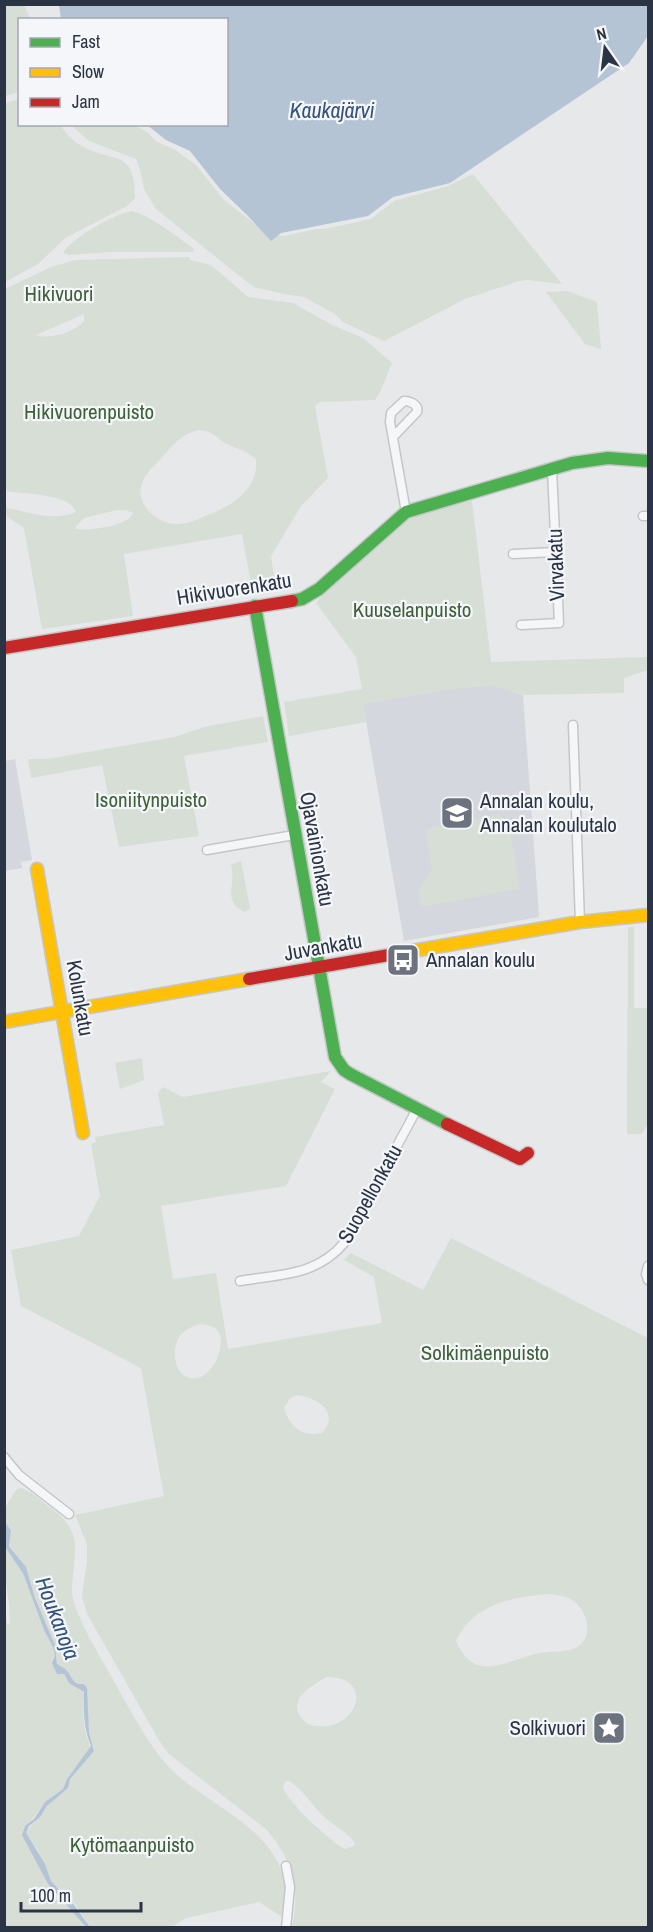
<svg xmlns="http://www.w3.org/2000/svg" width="653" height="1932" viewBox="0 0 653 1932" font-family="'Archivo Narrow',sans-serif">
  <rect width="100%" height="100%" fill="#e6e8ea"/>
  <!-- built -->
  <g fill="#d4d7dd">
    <path d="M492,685L523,695L539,917L404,941L363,704L451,689Z"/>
    <path d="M15,759L32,860L21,862L22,868L5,871V761Z"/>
  </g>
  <!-- green -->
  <g fill="#d6ded6" fill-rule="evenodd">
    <path d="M5,4L24,5L30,19L20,20L19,92L5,96Z"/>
    <path d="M19,99L20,124L60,125C66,133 71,140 80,145C111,164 135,146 135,198L127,206L65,238L38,264L5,282V103Z"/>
    <path d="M71,125H134L148,133L157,142L174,149L196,165L224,200L259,227L276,235L285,236L316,229H325L371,219L394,201L448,186L473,174L562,284L527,280L519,281L465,299L384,341L343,322L335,314L304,297L283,294L254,287L242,278L156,209L144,189L141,173L136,159L89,141Z"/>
    <path d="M131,211C149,214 179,238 194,249L193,252H108L69,255L63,253C73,237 113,215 131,211Z"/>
    <path d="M189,257L190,260L211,265L248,297L293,303L332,325L363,338L392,363L381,390L375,400L320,402L315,406L328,478L301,506L271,556L276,591L253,595L242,534L124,554L133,616L42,629L24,528L5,515V507C27,512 53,522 76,512C70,493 22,494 5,491V289L51,267L76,260ZM84,314V321C75,332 50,340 36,335ZM200,430C214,432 214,436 225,443C236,449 247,450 256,459C259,490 230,507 205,516C197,520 187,524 178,524C159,525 136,506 141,486C144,477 150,469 157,463C169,450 181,432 200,430ZM117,510H126L133,513C129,526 89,531 76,529V526L84,518Z"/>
    <path d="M567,291L597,302L601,349L585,344L546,292Z"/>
    <path d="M472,501L491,662L646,657L648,654V670L624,678V693L523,695L492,685L451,689L363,704L366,722L289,736L284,702L362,689L356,657L316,603L326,591L411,515Z"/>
    <path d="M263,716L268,742L184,756L199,836L119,847L102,765L31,778L28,759H47L175,737L204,727Z"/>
    <path d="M499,814L509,824L520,889L422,907L418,890L432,869L425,829Z"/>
    <path d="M241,861L250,908L245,912C221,901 237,885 231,865Z"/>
    <path d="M628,927H634V1008H648V1123L642,1134H627Z"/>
    <path d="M142,1058L144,1080L120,1089L115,1063Z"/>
    <path d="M331,1071L321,1082L335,1089L286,1186L161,1206L173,1279L216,1273L228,1349L382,1323L374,1277L344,1260L351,1253L423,1290L451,1238L648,1338V1927H292C301,1887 292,1860 266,1829L169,1754L160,1742L87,1614L82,1596L87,1561V1544L75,1515L164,1496L141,1368L21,1306L11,1250L79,1236L100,1196L91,1144L96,1142L95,1137L164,1125L158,1093L163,1087L183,1097ZM201,1324C207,1325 214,1326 218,1331C229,1346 206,1395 181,1373C177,1368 175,1362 175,1356C174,1338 183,1328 201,1324ZM297,1395C317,1397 341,1413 322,1433C303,1438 289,1426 284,1408L290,1398ZM551,1594C557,1595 564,1596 569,1598C585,1606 595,1631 580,1645C571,1653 551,1651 540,1653C506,1660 475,1685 456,1641C473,1604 514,1596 551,1594ZM327,1677C376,1677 358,1731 316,1726C310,1726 304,1722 301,1717C287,1700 313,1684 327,1677ZM289,1781C303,1790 311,1803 322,1815C332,1825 347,1831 355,1843L354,1846L345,1849C331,1842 286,1801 283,1787L285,1782Z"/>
    <path d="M20,1488C30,1490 39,1499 47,1505C78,1528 77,1539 73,1575C72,1585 71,1593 74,1603C85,1635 106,1665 122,1696C138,1723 153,1753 176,1774C214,1808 277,1830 285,1886C286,1896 285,1907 284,1918L259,1902L186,1918L172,1927H90C84,1918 77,1905 69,1897C63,1892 57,1888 52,1882C45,1872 43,1859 36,1848C33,1844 26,1839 26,1833C27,1830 49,1804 52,1802L94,1748L89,1732L84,1684C72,1685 65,1672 57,1664L55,1645L35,1598L26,1567L9,1545L11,1533L5,1520V1508L16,1490Z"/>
    <path d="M5,1547L22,1570L44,1630L53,1646L55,1654L52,1661L59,1674H64L66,1679L84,1693C82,1706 83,1721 86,1734C87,1740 90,1742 90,1748L67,1779L63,1789L45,1802L22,1833L48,1884L86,1927H5L4,1595L7,1624H10L9,1604L5,1578Z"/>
  </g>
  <!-- water -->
  <g fill="#b4c4d5">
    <path d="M59,5H648V36L629,63L450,183L393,197L368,216L281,233L271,241L247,215L220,189L190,151L166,140L147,125L226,124V20L61,19Z"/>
    <path d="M4,1520L11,1531L9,1546L26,1567L35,1598L55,1645L57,1664C60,1666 63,1667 65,1669C73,1676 71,1685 84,1684L87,1688L89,1732L94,1751L70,1779L68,1788L47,1806L40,1817L29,1826L26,1833L45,1864L51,1881L63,1894L69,1898L90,1927H86L48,1884L22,1835L25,1826L34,1819L45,1802L63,1789L67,1779L91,1746C84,1729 83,1711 84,1692L69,1683L64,1674H57L52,1663L55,1655L53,1647L44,1630L23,1573L5,1547L6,1535Z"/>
  </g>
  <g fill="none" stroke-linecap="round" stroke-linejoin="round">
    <!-- street casing -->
    <g stroke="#c4c6c8" stroke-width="11">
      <g id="street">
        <path d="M393,437L417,412C419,405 411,401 404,401L391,413L390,422L406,512"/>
        <path d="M643,516H648"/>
        <path d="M513,554L556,552"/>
        <path d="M521,625L559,623L552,469"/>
        <path d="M573,725L580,922"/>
        <path d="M207,850L294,835"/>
        <path d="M648,1266L646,1274L648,1280"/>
        <path d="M240,1281C281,1274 317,1276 345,1242L417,1109"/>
        <path d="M4,1457L19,1475L69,1514"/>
        <path d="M286,1866L290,1887L286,1928"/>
      </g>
    </g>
    <!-- fast casing -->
    <g stroke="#c4c6c8" stroke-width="15">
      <g id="fast">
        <path d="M292,601L302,599L319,589L406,512L572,463L608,458L648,461"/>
        <path d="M255,606L335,1057L344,1070L350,1074L447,1124"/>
      </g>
    </g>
    <!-- slow casing -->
    <g stroke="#c4c6c8" stroke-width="15">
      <g id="slow">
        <path d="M37,869L83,1133"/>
        <path d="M401,953L580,922L648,915"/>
        <path d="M4,1022L249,979"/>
      </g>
    </g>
    <!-- jam casing -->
    <g stroke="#c4c6c8" stroke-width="15">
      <g id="jam">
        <path d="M4,648L292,601"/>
        <path d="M249,979L401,953"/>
        <path d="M447,1124L520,1159L528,1153"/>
      </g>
    </g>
    <!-- street -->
    <use href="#street" stroke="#f5f6f7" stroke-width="8"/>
    <!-- fast -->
    <use href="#fast" stroke="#4caf50" stroke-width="12"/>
    <!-- slow -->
    <use href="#slow" stroke="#ffc107" stroke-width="12"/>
    <!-- jam -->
    <use href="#jam" stroke="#c62828" stroke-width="12"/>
  </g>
  <!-- icons -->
  <defs>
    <g id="school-square" transform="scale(1.725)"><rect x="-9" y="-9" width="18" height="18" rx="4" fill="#6c737f" stroke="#f4f6f9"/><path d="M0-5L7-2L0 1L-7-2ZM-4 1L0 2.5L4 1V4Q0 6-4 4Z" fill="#fff"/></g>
    <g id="bus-square" transform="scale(1.725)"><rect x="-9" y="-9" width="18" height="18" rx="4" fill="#6c737f" stroke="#f4f6f9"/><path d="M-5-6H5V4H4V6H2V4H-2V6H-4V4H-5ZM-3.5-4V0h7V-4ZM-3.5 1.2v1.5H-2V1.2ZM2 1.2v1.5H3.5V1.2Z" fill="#fff"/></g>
    <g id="sight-square" transform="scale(1.725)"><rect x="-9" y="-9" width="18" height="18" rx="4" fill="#6c737f" stroke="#f4f6f9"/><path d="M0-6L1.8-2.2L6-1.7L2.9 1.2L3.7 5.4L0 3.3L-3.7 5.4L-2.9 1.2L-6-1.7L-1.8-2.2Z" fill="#fff"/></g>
  </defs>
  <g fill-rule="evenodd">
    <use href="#school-square" x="457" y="813"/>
    <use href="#bus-square" x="403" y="960"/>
    <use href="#sight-square" x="609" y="1728"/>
  </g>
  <g text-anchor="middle" stroke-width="4.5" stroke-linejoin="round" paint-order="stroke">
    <!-- park labels -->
    <g font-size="21" fill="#3f6138" stroke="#f4f6f9">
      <text x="59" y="301">Hikivuori</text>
      <text x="89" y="419">Hikivuorenpuisto</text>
      <text x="412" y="617">Kuuselanpuisto</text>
      <text x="151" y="807">Isoniitynpuisto</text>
      <text x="485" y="1360">Solkimäenpuisto</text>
      <text x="132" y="1852">Kytömaanpuisto</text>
    </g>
    <!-- street labels -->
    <g font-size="21" fill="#2b3445" stroke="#f4f6f9">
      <text transform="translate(556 565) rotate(-92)" y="7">Virvakatu</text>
      <text transform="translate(234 589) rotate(-9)" y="7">Hikivuorenkatu</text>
      <text transform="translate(317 849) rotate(80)" y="7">Ojavainionkatu</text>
      <text transform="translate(323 947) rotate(-10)" y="7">Juvankatu</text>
      <text transform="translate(80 998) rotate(80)" y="7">Kolunkatu</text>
      <text transform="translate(370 1194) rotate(-61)" y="7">Suopellonkatu</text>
    </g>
    <!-- poi labels -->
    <g font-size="21" fill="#2b3445" stroke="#f4f6f9" text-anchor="start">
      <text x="480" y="808">Annalan koulu,<tspan x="480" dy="24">Annalan koulutalo</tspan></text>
      <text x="426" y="967">Annalan koulu</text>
      <text x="586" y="1735" text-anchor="end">Solkivuori</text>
    </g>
    <!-- water labels -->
    <g font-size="22" font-style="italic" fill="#34527a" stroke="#f4f6f9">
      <text x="332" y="118">Kaukajärvi</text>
      <text transform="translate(58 1618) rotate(69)" y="8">Houkanoja</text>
    </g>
  </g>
  <!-- border -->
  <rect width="653" height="1932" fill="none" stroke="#2b3445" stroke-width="12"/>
  <!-- legend -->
  <rect x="18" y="18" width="210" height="108" fill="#f4f6f9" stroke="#a4a8b1" stroke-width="1.5"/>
  <rect x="30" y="38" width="30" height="9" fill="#4caf50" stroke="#a4a8b1" stroke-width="1.5"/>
  <text x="72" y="48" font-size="18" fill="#2b3445">Fast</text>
  <rect x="30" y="68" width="30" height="9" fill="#ffc107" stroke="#a4a8b1" stroke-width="1.5"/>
  <text x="72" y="78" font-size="18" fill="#2b3445">Slow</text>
  <rect x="30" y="98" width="30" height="9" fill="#c62828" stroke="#a4a8b1" stroke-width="1.5"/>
  <text x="72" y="108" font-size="18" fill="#2b3445">Jam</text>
  <!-- north arrow -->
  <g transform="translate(605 48) rotate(346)" stroke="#f4f6f9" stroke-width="4.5" paint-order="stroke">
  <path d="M0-4.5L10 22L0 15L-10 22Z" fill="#2b3445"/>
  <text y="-9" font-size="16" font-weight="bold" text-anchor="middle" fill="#2b3445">N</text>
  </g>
  <!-- scale -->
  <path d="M21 1902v9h120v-9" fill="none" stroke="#2b3445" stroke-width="3"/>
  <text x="30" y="1902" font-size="18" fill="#2b3445" stroke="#f4f6f9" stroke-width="4.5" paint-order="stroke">100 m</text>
</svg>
